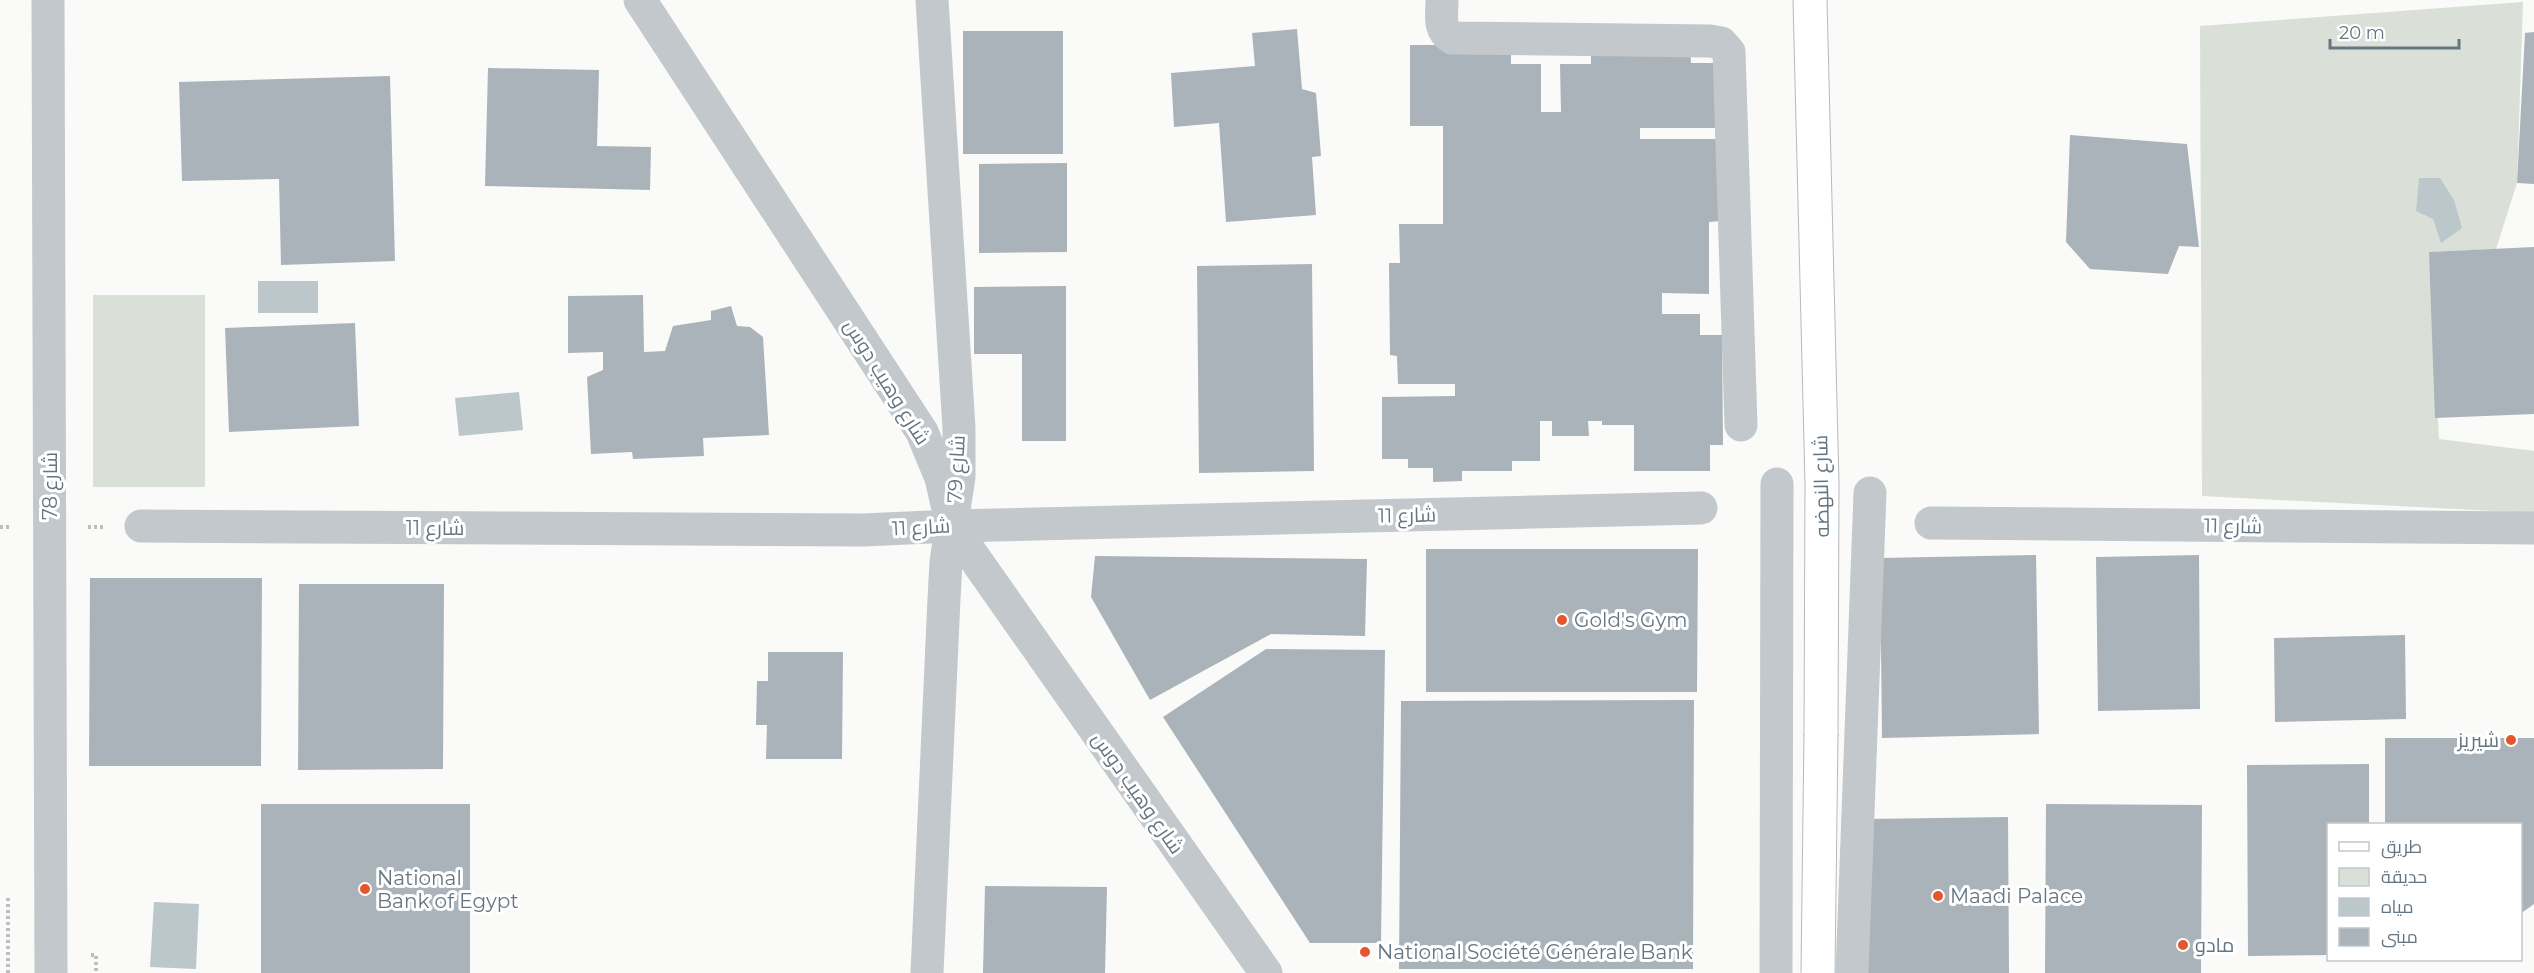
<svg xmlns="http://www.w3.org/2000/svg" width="2534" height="973" viewBox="0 0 2534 973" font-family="Montserrat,Cairo,sans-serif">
  <rect width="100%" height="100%" fill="#fafaf8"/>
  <!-- green -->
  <g fill="#dadfd7">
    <path d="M2523,2L2517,183L2496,249L2429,252L2439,439L2534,451V513L2202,496L2200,26Z"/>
    <rect x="93" y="295" width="112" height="192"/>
  </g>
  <!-- water -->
  <g fill="#bbc7cb">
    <path d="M2419,178H2440L2454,200L2462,228L2441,243L2433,219L2416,211Z"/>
    <rect x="258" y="281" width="60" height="32"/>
    <path d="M519,392L523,430L459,436L455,398Z"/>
    <path d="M154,902L199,904L196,969L150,967Z"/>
  </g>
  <!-- building -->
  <g fill="#aab3b9">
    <path d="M1297,29L1302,89L1316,93L1321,156L1312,157L1316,215L1226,222L1219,123L1174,127L1171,73L1255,66L1252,33Z"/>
    <rect x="963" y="31" width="100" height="123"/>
    <path d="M2534,32V184L2517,183L2525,33Z"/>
    <path d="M1690,44L1691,63H1722V128H1640V139H1722V221L1709,222V294L1662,293V314H1700V335H1722L1723,445H1710V471H1634V425H1602V421H1588L1589,436H1552V421H1540V461H1512V471H1462V481L1433,482V468H1408V459H1382V397L1455,396V384H1398L1397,356L1390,355L1389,263H1400L1399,224H1443V126H1410V45H1511V64H1541V112H1561L1560,64H1591V51Z"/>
    <path d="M488,68L599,70L597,146L651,147L650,190L485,186Z"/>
    <path d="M390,76L395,261L281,265L279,179L182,181L179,82Z"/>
    <path d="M2070,135L2187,144L2199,247L2179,246L2168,274L2090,269L2066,242Z"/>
    <path d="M1067,163V252L979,253V164Z"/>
    <path d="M2534,247V414L2435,418L2429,252Z"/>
    <path d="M1312,264L1314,471L1199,473L1197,266Z"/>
    <path d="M1066,286V441H1022V354H974V287Z"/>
    <path d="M643,295L644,352L665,351L673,326L711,320V311L731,306L737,326L750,327L763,337L769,435L703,438L704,456L633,459L632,452L591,454L587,377L603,370V352L568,353V296Z"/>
    <path d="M355,323L359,426L229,432L225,328Z"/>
    <path d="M1426,549H1698L1697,692H1426Z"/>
    <path d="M2036,555L2039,734L1882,738L1880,558Z"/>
    <path d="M2199,555L2200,709L2098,711L2096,557Z"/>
    <path d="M1095,556L1367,559L1365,636L1271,634L1150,700L1091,597Z"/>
    <path d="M90,578H262L261,766H89Z"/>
    <path d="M299,584H444L443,769L298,770Z"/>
    <path d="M2405,635L2406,719L2275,722L2274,638Z"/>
    <path d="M1266,649L1385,650L1381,943H1310L1163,717Z"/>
    <path d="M768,652H843L842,759H766L767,725H756L757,681H768Z"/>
    <path d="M1694,700L1693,969H1399L1401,701Z"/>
    <path d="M2385,738H2534V904L2520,914V824H2385Z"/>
    <path d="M2369,764V824H2328V955L2248,956L2247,765Z"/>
    <rect x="261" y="804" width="209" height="169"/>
    <path d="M2046,804L2202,805L2201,973H2045Z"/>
    <path d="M2008,817L2009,973H1868L1867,819Z"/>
    <path d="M985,886L1107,887L1105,973H983Z"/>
  </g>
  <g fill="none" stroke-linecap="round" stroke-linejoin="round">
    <!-- major casing -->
    <g stroke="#b5babe" stroke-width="35">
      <path id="major" d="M1810,0L1822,483L1821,733"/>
    </g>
    <!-- path -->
    <g stroke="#bbbfc2" stroke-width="4" stroke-dasharray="3 3" stroke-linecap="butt">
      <path d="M0,527H11"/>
      <path d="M88,527H104"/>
      <path d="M91,955H96V973"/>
      <path d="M8,973V896"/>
    </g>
    <!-- minor -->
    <g stroke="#c3c8cc" stroke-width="33">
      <path d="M48,0L51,973"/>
      <path d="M640,0L922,432L941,478L952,526L1266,973"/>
      <path d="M1442,0C1442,15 1438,29 1452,38L1710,41L1721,43L1729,52L1741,425"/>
      <path d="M1931,523L2534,528"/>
      <path d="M141,526L863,530L952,526L1701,508"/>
      <path d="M927,973L944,599L946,562L959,477V428L932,0"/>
      <path d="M1776,973L1777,484"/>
      <path d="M1852,973L1870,493"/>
    </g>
    <!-- major -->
    <use href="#major" stroke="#fff" stroke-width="33"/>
    <!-- major-bridge casing -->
    <g stroke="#b5babe" stroke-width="35" stroke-linecap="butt">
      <path id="major-bridge" d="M1818,973L1821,733"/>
    </g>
    <!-- major-bridge -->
    <use href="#major-bridge" stroke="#fff" stroke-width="33"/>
  </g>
  <!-- markers -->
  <g fill="#e4572e" stroke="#fff" stroke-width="2">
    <circle cx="1562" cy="620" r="6"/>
    <circle cx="2511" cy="740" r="6"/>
    <circle cx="365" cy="889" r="6"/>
    <circle cx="1938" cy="896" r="6"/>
    <circle cx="2183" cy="945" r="6"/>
    <circle cx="1365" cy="952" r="6"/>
  </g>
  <g text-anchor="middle" stroke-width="6" stroke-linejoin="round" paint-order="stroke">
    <!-- street labels -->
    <g font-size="20" fill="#657683" stroke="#fff">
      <text transform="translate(887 382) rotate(58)" y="7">شارع وهيب دوس</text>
      <text transform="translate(956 469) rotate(-87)" y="7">شارع 79</text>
      <text transform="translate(50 486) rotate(-90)" y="7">شارع 78</text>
      <text transform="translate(1821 486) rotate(-91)" y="7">شارع النهضه</text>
      <text transform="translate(1407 515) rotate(-1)" y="7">شارع 11</text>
      <text transform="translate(2233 526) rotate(1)" y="7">شارع 11</text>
      <text transform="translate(921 527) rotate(-3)" y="7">شارع 11</text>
      <text x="435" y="535">شارع 11</text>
      <text transform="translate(1138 793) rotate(55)" y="7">شارع وهيب دوس</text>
    </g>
    <!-- poi labels -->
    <g font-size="20" fill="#657683" stroke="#fff" text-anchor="start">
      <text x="1574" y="627">Gold's Gym</text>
      <text x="2499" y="747" text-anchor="end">شيريز</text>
      <text x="377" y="885">National<tspan x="377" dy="23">Bank of Egypt</tspan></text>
      <text x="1950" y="903">Maadi Palace</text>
      <text x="2195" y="952">مادو</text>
      <text x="1377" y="959">National Société Générale Bank</text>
    </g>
  </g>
  <!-- legend -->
  <rect x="2327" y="823" width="195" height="138" fill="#ffffff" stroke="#c1c8cd" stroke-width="1.5"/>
  <rect x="2339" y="842" width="30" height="9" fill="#ffffff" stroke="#c1c8cd" stroke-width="1.5"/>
  <text x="2381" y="853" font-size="18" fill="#657683">طريق</text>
  <rect x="2339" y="868" width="30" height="18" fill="#dadfd7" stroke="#c1c8cd" stroke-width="1.5"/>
  <text x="2381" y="883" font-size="18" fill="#657683">حديقة</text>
  <rect x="2339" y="898" width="30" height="18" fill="#bbc7cb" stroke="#c1c8cd" stroke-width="1.5"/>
  <text x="2381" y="913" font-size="18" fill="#657683">مياه</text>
  <rect x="2339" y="928" width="30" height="18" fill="#aab3b9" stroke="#c1c8cd" stroke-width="1.5"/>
  <text x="2381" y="943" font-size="18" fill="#657683">مبنى</text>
  <!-- scale -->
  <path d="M2330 39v9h129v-9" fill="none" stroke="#657683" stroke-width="3"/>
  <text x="2339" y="39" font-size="18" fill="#657683" stroke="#ffffff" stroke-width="4.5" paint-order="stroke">20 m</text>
</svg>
